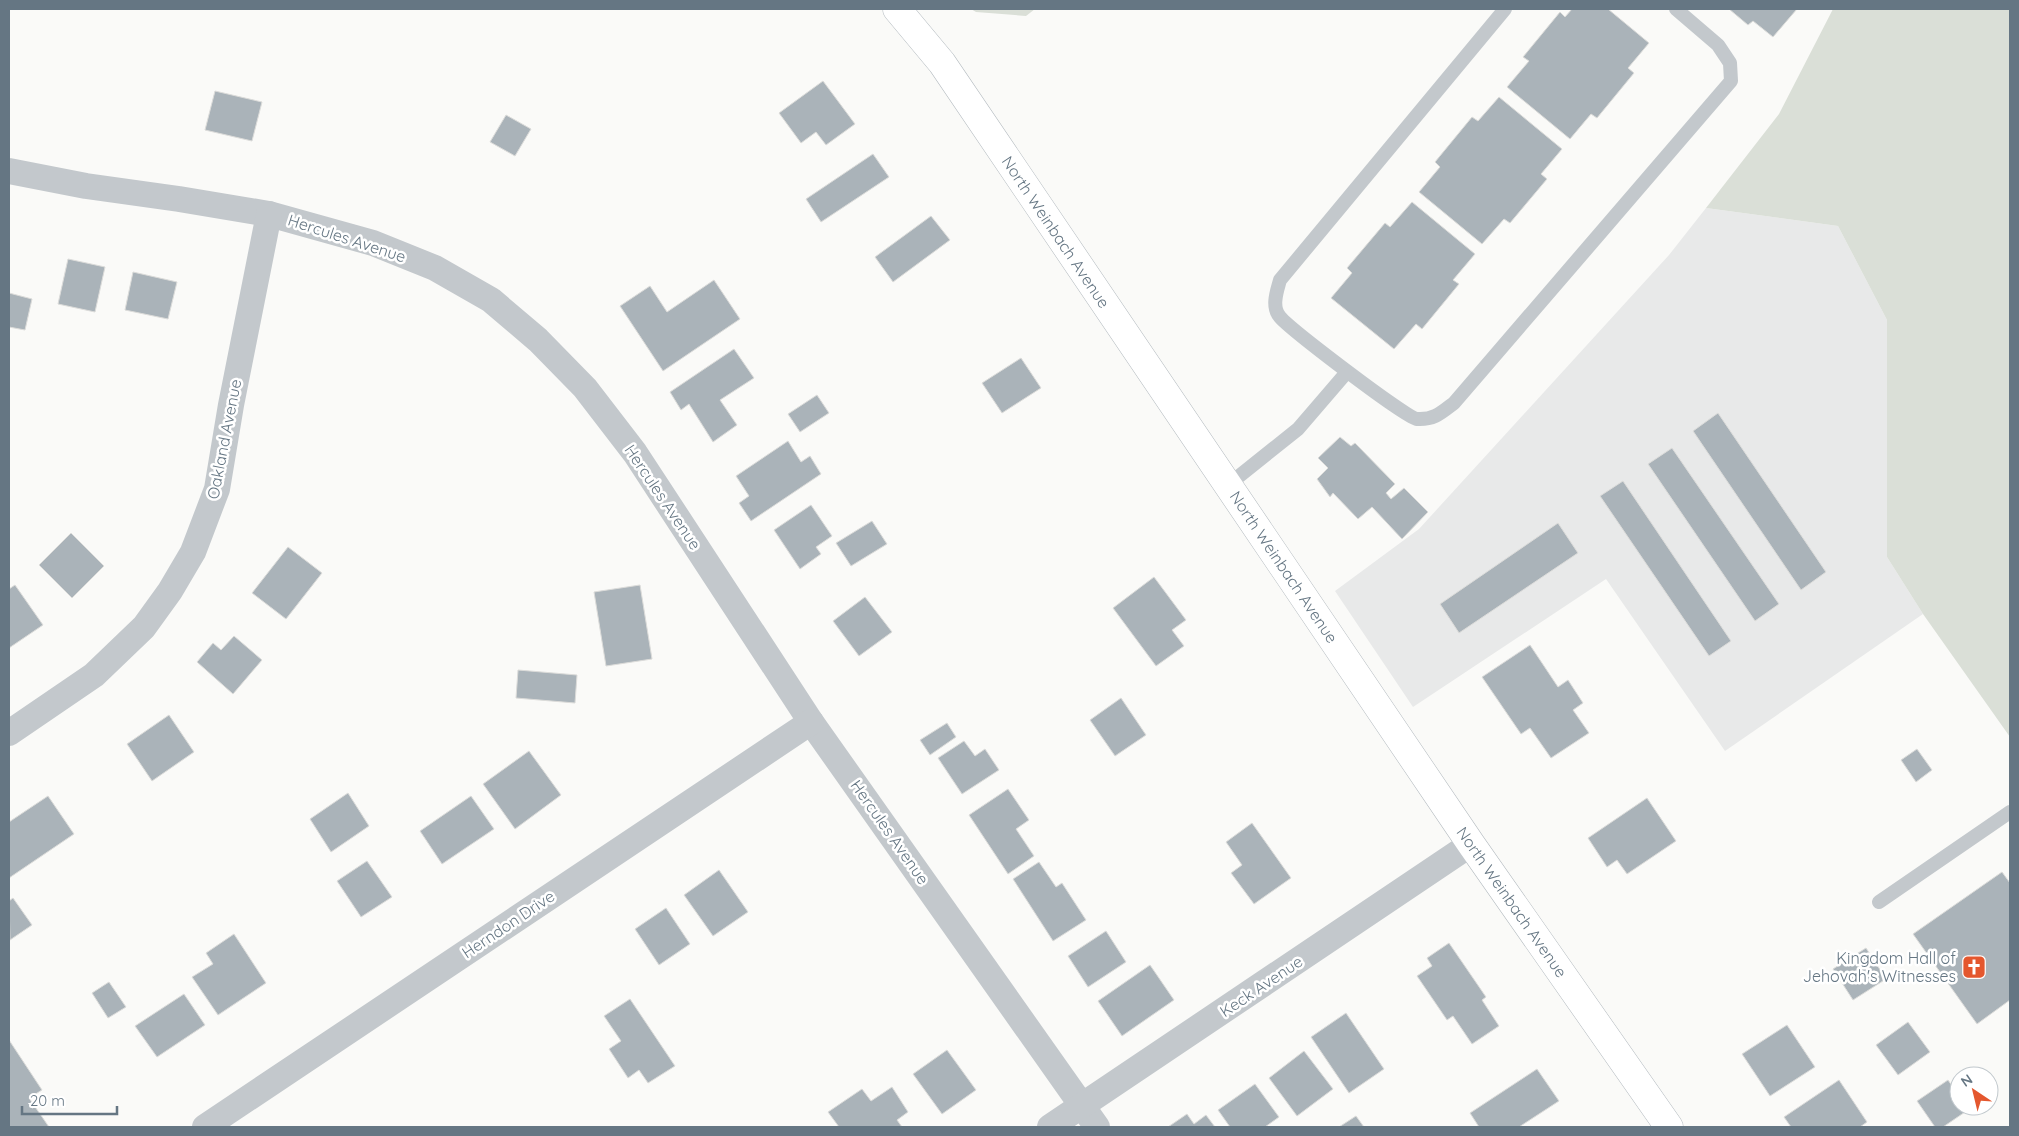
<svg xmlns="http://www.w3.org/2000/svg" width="2019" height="1136" viewBox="0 0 2019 1136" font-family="Quicksand,sans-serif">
  <rect width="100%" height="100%" fill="#fafaf8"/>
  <!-- built -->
  <path fill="#e8e9e9" d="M1706,208L1838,226L1887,320V557L1923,614L1725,751L1606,579L1413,707L1335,591L1419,529L1669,255Z"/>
  <!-- green -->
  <g fill="#dadfd7">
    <path d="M971,9H1035L1026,16L976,12Z"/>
    <path d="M1833,9H2010V737L1923,614L1887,557V320L1838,226L1706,208L1779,114Z"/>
  </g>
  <!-- building -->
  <g fill="#aab3b9" stroke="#dcdcda">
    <path d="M1572,9H1608L1649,43L1628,68L1634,73L1597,118L1591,114L1570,139L1507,87L1529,61L1523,57L1560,12L1565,17Z"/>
    <path d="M1729,9H1797L1773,37L1753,21L1748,25Z"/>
    <path d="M823,81L855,124L826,145L816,132L801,143L779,113Z"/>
    <path d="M215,91L262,102L252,141L205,130Z"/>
    <path d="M1499,97L1562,149L1541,174L1547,179L1510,223L1504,219L1482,244L1419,192L1440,167L1435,162L1472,117L1478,121Z"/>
    <path d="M506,115L531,129L515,156L490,142Z"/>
    <path d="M873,154L889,177L821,222L806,199Z"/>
    <path d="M1412,202L1475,254L1453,280L1459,284L1422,329L1416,324L1394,349L1331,298L1352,273L1347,268L1385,223L1390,227Z"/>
    <path d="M931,216L950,240L893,282L875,257Z"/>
    <path d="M68,259L105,267L95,312L58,304Z"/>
    <path d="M133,272L177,282L168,319L125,310Z"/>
    <path d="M714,280L740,319L663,371L620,306L650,286L667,312Z"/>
    <path d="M9,293L32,299L25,330L9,327Z"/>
    <path d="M734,349L754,378L720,400L737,425L713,442L689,404L681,410L670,392Z"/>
    <path d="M1021,358L1041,388L1002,413L982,383Z"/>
    <path d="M817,395L829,413L800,432L788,414Z"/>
    <path d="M1718,413L1826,572L1801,590L1693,431Z"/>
    <path d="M1340,437L1351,446L1355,443L1395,484L1386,493L1391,499L1404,488L1428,512L1402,539L1372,507L1358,519L1333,493L1330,497L1317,479L1328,468L1318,458Z"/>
    <path d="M788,441L801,462L810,456L821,474L751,521L739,503L749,496L736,476Z"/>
    <path d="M1672,448L1779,604L1755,621L1648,464Z"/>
    <path d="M1623,481L1731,641L1709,656L1600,496Z"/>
    <path d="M811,505L832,536L816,547L821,554L800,569L774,530Z"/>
    <path d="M872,521L887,544L851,566L836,543Z"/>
    <path d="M1558,523L1578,553L1459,633L1440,604Z"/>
    <path d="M71,533L104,566L72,598L39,565Z"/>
    <path d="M288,547L322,573L286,619L252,593Z"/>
    <path d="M1154,577L1186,620L1172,630L1184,646L1156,666L1113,608Z"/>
    <path d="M15,585L43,625L9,648V589Z"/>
    <path d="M640,585L652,659L606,666L594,592Z"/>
    <path d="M865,597L892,632L859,656L833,621Z"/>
    <path d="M234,636L262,660L233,694L197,662L213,643L221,650Z"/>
    <path d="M1530,645L1558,687L1568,680L1583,703L1573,710L1589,733L1551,758L1530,728L1521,734L1482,677Z"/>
    <path d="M518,670L577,675L575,703L516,698Z"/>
    <path d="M1121,698L1146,735L1115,756L1090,720Z"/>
    <path d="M169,715L194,752L152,781L127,744Z"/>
    <path d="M947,723L956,737L930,755L920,740Z"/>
    <path d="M964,741L975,756L985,749L999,770L962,794L938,758Z"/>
    <path d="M1917,749L1932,770L1916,782L1901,760Z"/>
    <path d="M529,751L561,795L515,829L483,784Z"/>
    <path d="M1008,789L1029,820L1016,829L1034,856L1008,874L969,815Z"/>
    <path d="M348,793L369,826L331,852L310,819Z"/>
    <path d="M48,796L74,834L9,878V822Z"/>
    <path d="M471,796L494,829L442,864L420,831Z"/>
    <path d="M1647,798L1676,841L1627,874L1617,860L1607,867L1588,838Z"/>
    <path d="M1252,823L1291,878L1254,904L1231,873L1242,865L1226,842Z"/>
    <path d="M367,861L392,897L361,917L337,881Z"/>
    <path d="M1039,862L1056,887L1062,883L1086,920L1053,941L1013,879Z"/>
    <path d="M719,870L748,912L713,936L684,895Z"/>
    <path d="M2002,872L2010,883V1000L1977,1024L1913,934Z"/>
    <path d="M13,898L32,925L10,940L9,901Z"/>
    <path d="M666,908L690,944L659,965L635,929Z"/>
    <path d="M1106,931L1126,962L1088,987L1068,956Z"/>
    <path d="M234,934L266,983L218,1015L192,977L213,964L206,953Z"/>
    <path d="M1449,943L1486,997L1482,1000L1499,1026L1472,1044L1453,1016L1447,1020L1417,976L1432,966L1427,958Z"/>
    <path d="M1866,948L1886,979L1853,1000L1833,969Z"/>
    <path d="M1150,965L1174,1000L1122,1036L1098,1001Z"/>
    <path d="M109,982L126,1007L108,1018L92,993Z"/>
    <path d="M184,994L205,1025L157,1057L135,1026Z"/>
    <path d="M630,999L675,1066L648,1083L639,1070L628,1078L609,1049L621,1041L604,1016Z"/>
    <path d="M1346,1013L1384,1069L1349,1093L1311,1037Z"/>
    <path d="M1908,1022L1930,1052L1898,1075L1876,1045Z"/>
    <path d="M1787,1025L1815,1067L1770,1096L1742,1054Z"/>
    <path d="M9,1040L42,1090L29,1098L49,1127H9Z"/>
    <path d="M947,1050L976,1090L942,1114L913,1074Z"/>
    <path d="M1304,1051L1333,1089L1297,1116L1269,1078Z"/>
    <path d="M1537,1069L1559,1101L1519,1127H1479L1470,1113Z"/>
    <path d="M1839,1080L1867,1122L1860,1127H1791L1784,1117Z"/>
    <path d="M1948,1080L1959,1096V1106H1966L1968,1110L1943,1127H1935L1917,1101Z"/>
    <path d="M1255,1084L1279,1117L1265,1127H1230L1218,1110Z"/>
    <path d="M892,1087L908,1112L897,1120L902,1127H839L828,1112L862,1089L871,1101Z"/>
    <path d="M1187,1114L1194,1124L1206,1115L1215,1127H1168Z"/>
    <path d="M1356,1116L1364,1127H1339Z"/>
  </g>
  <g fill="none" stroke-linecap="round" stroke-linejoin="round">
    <!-- secondary casing -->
    <g stroke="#b3babf" stroke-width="29">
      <path id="secondary" d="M897,9L942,63L1471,844L1669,1127"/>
    </g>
    <!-- lane -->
    <g stroke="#c3c8cc" stroke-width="14">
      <path d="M1505,9L1280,280C1277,291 1271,307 1280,317C1290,329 1406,418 1417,419C1434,420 1441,413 1454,403L1731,81L1730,63L1718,45L1676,9"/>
      <path d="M1228,485L1298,429L1347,372"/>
      <path d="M1879,902L2010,812"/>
    </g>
    <!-- street -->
    <g stroke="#c3c8cc" stroke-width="26">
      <path d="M9,171L86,186L179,199L269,214L373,243L435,268L491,300L538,340L585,388L635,453L811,722L1097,1127"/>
      <path d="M9,733L94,675L144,627L170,591L193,552L217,489L231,405L269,214"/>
      <path d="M205,1127L811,722"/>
      <path d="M1050,1127L1471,844"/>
    </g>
    <!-- secondary -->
    <use href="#secondary" stroke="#fff" stroke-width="28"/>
  </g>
  <!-- icons -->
  <defs>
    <g id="church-square" transform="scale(1.25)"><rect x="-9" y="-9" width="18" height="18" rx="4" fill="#e4572e" stroke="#fff"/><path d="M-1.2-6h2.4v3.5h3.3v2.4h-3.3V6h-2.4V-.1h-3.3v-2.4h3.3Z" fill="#fff"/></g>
  </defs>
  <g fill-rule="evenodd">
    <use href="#church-square" x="1974" y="967"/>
  </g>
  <g text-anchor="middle" stroke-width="5" stroke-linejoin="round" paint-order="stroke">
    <!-- street labels -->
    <g font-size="16" fill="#657683" stroke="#fff">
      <text transform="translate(1056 232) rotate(56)" y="6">North Weinbach Avenue</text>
      <text transform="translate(347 238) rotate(18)" y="6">Hercules Avenue</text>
      <text transform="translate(224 439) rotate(-79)" y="6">Oakland Avenue</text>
      <text transform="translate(663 497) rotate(56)" y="6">Hercules Avenue</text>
      <text transform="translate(1284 567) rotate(56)" y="6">North Weinbach Avenue</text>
      <text transform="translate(890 832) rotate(55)" y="6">Hercules Avenue</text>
      <text transform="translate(1512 902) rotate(55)" y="6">North Weinbach Avenue</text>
      <text transform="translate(508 924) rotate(-34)" y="6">Herndon Drive</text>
      <text transform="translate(1261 986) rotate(-34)" y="6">Keck Avenue</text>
    </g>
    <!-- poi labels -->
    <g font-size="16" fill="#657683" stroke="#fff" text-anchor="end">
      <text x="1956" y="964">Kingdom Hall of<tspan x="1956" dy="18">Jehovah's Witnesses</tspan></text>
    </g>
  </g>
  <!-- border -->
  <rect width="2019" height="1136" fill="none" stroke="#657683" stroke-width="20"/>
  <!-- north arrow -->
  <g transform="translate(1974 1091) rotate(325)"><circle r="24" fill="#ffffff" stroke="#c1c8cd"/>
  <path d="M0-4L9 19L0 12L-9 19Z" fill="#e4572e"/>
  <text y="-8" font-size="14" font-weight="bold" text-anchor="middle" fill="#657683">N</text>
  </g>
  <!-- scale -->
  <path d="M22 1106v8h95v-8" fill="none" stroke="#657683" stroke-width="2.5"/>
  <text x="30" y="1106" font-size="15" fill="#657683" stroke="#ffffff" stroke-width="4" paint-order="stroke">20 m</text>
</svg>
